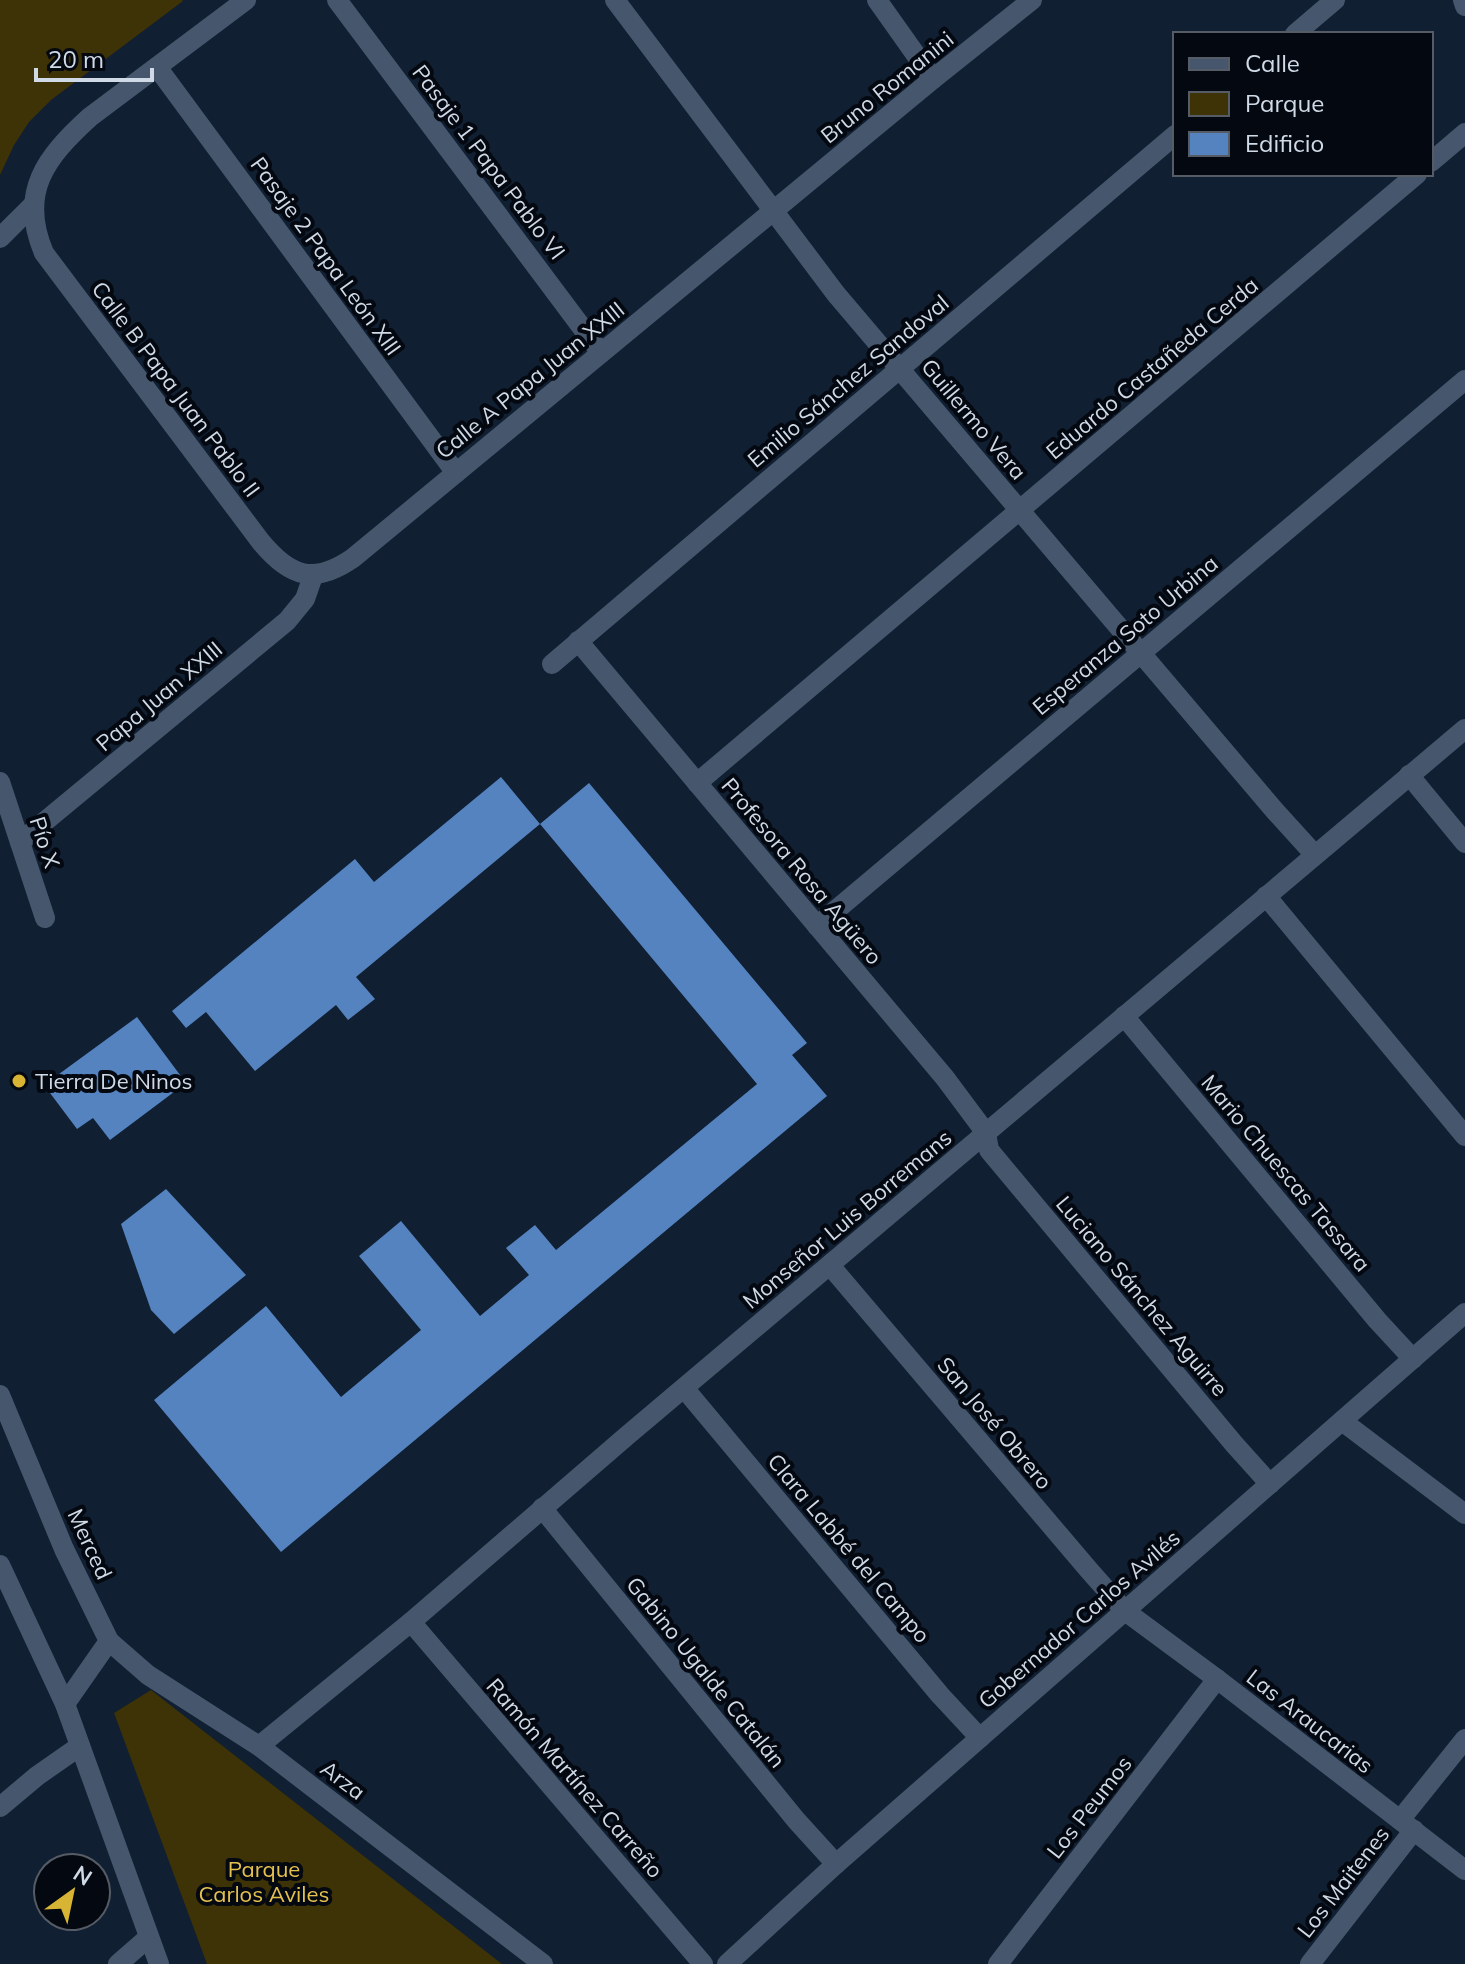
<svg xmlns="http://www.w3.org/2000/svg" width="1465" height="1964" viewBox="0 0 1465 1964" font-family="Mulish,sans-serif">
  <rect width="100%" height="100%" fill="#101f31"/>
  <!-- green -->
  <g fill="#3e3207">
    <path d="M0,0H182L183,1L51,100L29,122L14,145L0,175Z"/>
    <path d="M151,1690L502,1964H207L114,1713Z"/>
  </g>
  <!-- building -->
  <g fill="#5483c0">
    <path d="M501,777L540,824L356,977L375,999L348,1020L336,1005L255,1071L206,1012L186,1028L172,1011L355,859L374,882Z"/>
    <path d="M589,783L807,1043L792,1055L827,1096L281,1552L154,1400L266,1306L341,1397L421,1330L359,1256L401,1221L480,1316L529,1275L506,1248L535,1225L556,1250L757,1084L540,824Z"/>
    <path d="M137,1017L186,1083L110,1140L93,1118L77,1129L44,1085Z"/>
    <path d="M166,1189L246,1275L174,1334L151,1310L121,1224Z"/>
  </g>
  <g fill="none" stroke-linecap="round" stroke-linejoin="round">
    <!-- street -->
    <g stroke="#46576d" stroke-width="20">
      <path d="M246,0L90,117C46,157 18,192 44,253L261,542C290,577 314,585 353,558L933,79L1032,0"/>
      <path d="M337,0L601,353"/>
      <path d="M615,0L836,294L1275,811L1315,855"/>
      <path d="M877,0L933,79"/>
      <path d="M1295,34L1335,0"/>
      <path d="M157,67L456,473"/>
      <path d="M1431,162L1465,133"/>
      <path d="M0,238L33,205"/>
      <path d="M578,641L945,1078L986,1133L989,1150L1234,1444L1270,1484"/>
      <path d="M552,664L1175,135"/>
      <path d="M1409,775L1465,843"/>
      <path d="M0,782L45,918"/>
      <path d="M697,783L1417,174"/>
      <path d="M20,842L287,621L305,599L313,576"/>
      <path d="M1266,896L1465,1136"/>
      <path d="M817,926L1465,380"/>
      <path d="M1124,1016L1377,1320L1413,1359"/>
      <path d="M832,1263L833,1269L1088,1569L1125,1611L1217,1679L1465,1870"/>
      <path d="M684,1388L940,1695L980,1738"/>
      <path d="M1342,1421L1465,1514"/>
      <path d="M542,1508L796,1820L836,1864"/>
      <path d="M411,1622L703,1964"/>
      <path d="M259,1746L411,1622L629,1434L1465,729"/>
      <path d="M0,1807L37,1776L80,1746"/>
      <path d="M1400,1820L1465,1739"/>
      <path d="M118,1964L149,1937"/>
      <path d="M727,1964L836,1864L1465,1313"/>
      <path d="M998,1964L1217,1679"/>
      <path d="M1310,1964L1414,1830"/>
    </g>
    <!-- secondary -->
    <g stroke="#46576d" stroke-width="20">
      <path d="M1463,0L1465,6"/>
      <path d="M0,1395L64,1549L109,1641L65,1704"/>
      <path d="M0,1565L65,1704L159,1964"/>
      <path d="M109,1641L148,1675L259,1746L543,1964"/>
    </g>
  </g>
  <!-- markers -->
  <circle fill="#d8b434" stroke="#040810" stroke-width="3" cx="19" cy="1081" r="8"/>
  <g text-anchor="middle" stroke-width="8" stroke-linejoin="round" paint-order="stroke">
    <!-- street labels -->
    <g font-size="22" fill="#d0dae7" stroke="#040810">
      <text transform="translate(887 87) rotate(-39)" y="8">Bruno Romanini</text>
      <text transform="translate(489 162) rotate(53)" y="8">Pasaje 1 Papa Pablo VI</text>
      <text transform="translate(326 256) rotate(54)" y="8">Pasaje 2 Papa León XIII</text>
      <text transform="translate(1152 368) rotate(-40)" y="8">Eduardo Castañeda Cerda</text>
      <text transform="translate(530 380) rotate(-39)" y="8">Calle A Papa Juan XXIII</text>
      <text transform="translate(848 381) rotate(-40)" y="8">Emilio Sánchez Sandoval</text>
      <text transform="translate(176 389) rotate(53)" y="8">Calle B Papa Juan Pablo II</text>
      <text transform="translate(974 419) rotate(50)" y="8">Guillermo Vera</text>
      <text transform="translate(1125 635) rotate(-40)" y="8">Esperanza Soto Urbina</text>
      <text transform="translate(159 696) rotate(-40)" y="8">Papa Juan XXIII</text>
      <text transform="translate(45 842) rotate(72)" y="8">Pío X</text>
      <text transform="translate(802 871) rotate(50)" y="8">Profesora Rosa Agüero</text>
      <text transform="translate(1286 1173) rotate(50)" y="8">Mario Chuescas Tassara</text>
      <text transform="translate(847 1219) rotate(-40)" y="8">Monseñor Luis Borremans</text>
      <text transform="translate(1142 1296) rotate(50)" y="8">Luciano Sánchez Aguirre</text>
      <text transform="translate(995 1423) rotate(50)" y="8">San José Obrero</text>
      <text transform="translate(90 1544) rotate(65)" y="8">Merced</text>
      <text transform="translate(849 1548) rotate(50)" y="8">Clara Labbé del Campo</text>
      <text transform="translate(1079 1619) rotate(-41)" y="8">Gobernador Carlos Avilés</text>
      <text transform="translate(706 1672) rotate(51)" y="8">Gabino Ugalde Catalán</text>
      <text transform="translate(1310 1721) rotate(38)" y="8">Las Araucarias</text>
      <text transform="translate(575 1778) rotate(49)" y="8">Ramón Martínez Carreño</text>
      <text transform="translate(343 1780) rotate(37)" y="8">Arza</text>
      <text transform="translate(1089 1807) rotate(-52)" y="8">Los Peumos</text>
      <text transform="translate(1343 1882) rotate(-52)" y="8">Los Maitenes</text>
    </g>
    <!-- poi labels -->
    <g font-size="22" fill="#d0dae7" stroke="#040810" text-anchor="start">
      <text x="35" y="1089">Tierra De Ninos</text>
    </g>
    <!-- park labels -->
    <g font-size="22" fill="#e4c14f" stroke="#040810">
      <text x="264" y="1877">Parque<tspan x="264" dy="25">Carlos Aviles</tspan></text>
    </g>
  </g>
  <!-- legend -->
  <rect x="1173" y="32" width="260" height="144" fill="#040810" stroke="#565c66" stroke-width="2"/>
  <rect x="1189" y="58" width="40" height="12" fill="#46576d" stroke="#565c66" stroke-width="2"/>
  <text x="1245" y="72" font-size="24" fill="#d0dae7">Calle</text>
  <rect x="1189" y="92" width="40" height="24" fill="#3e3207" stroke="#565c66" stroke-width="2"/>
  <text x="1245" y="112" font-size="24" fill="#d0dae7">Parque</text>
  <rect x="1189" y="132" width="40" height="24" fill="#5483c0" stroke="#565c66" stroke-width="2"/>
  <text x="1245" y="152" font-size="24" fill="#d0dae7">Edificio</text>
  <!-- north arrow -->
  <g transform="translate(72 1892) rotate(33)"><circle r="38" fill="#040810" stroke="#565c66" stroke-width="2"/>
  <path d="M0-6L14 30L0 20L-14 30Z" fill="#d8b434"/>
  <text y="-12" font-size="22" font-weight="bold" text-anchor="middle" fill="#d0dae7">N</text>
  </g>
  <!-- scale -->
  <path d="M36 68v12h116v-12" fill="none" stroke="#d0dae7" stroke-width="4"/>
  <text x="48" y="68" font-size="24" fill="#d0dae7" stroke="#040810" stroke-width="6" paint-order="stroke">20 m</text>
</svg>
